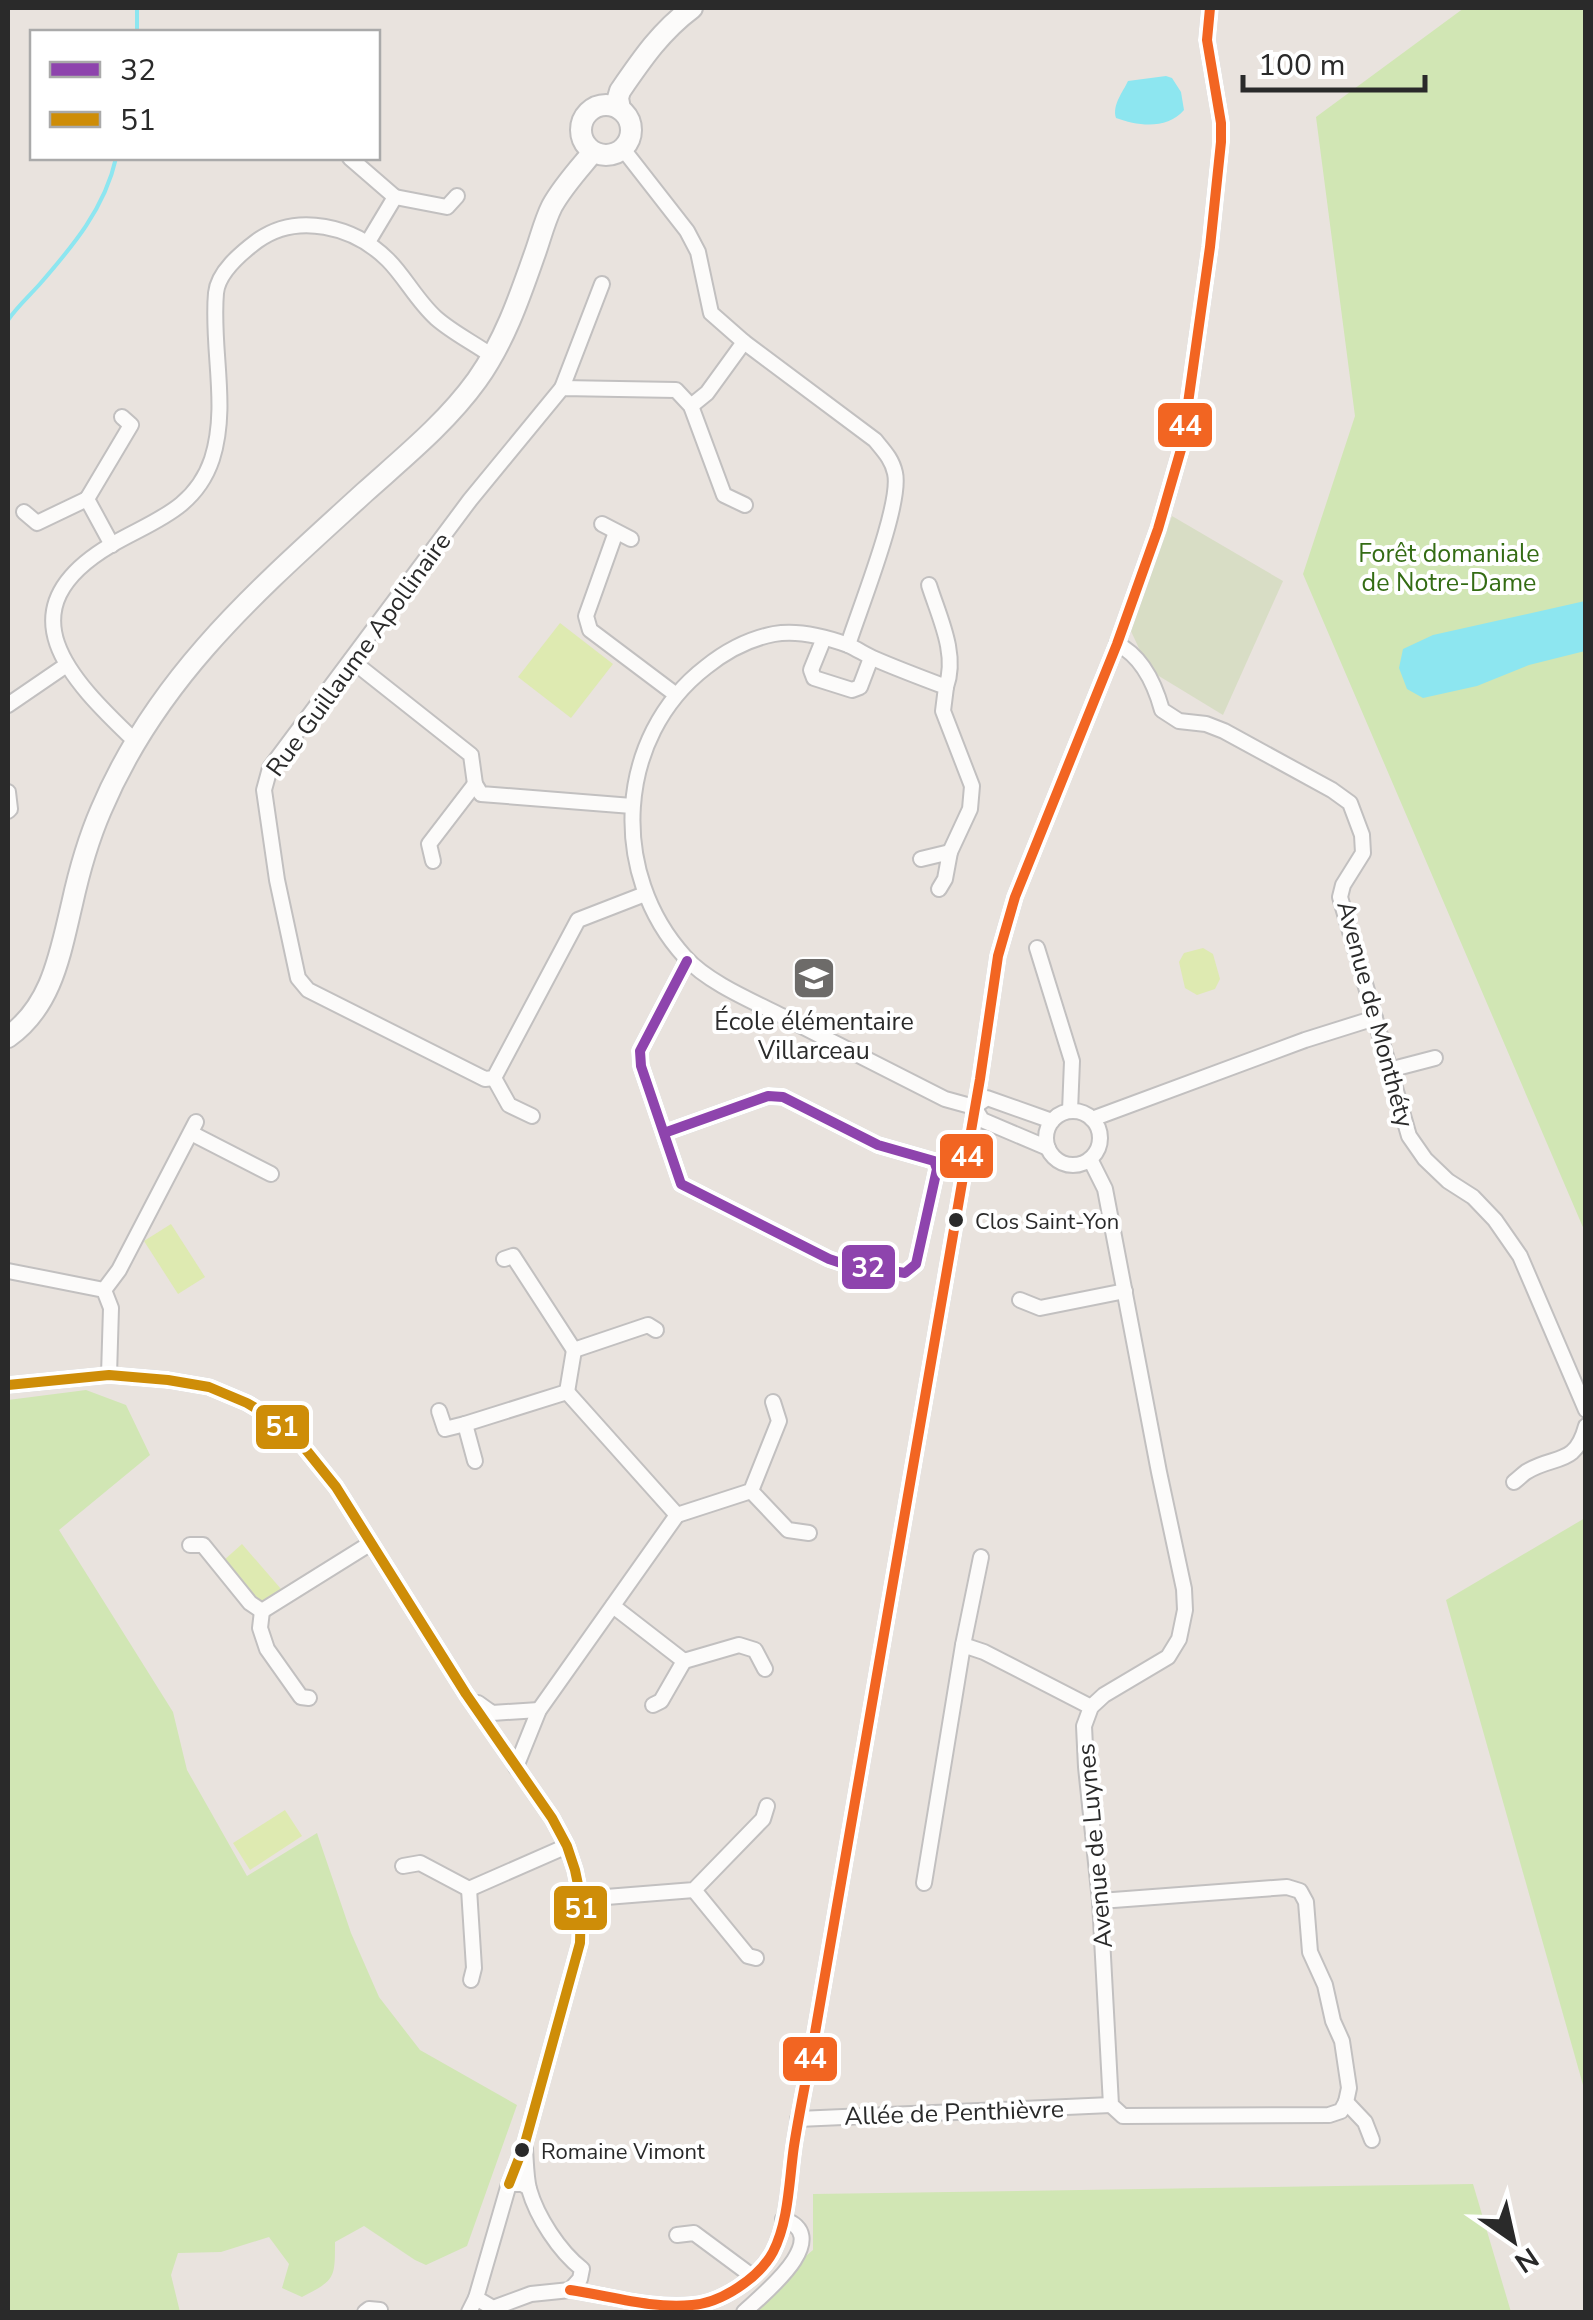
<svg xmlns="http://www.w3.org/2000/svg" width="1593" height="2320" viewBox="0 0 1593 2320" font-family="'Nunito Sans',sans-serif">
  <rect width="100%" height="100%" fill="#e9e3de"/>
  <!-- green -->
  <g fill="#d1e6b4">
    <path d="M1464,8H1585V1232L1303,574L1355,416L1316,117Z"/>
    <path d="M86,1390L126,1405L150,1455L59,1530L173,1712L187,1770L247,1876L317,1833L351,1933L379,1997L420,2050L517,2105L467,2246L426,2265L415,2260L364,2226L335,2242C335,2279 335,2280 302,2297L282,2288L289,2264L269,2237L221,2252L178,2253L171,2275L180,2312H8V1400Z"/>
    <path d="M1585,1518V2092L1446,1600Z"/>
    <path d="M1473,2184L1511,2312H739L813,2250V2194Z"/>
  </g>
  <!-- cemetery -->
  <path fill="#d8ddc5" d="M1172,516L1283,581L1223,715L1149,670L1130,629Z"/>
  <!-- pitch -->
  <g fill="#deeab1">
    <path d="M560,623L613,664L571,718L518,677Z"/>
    <path d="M1203,948L1213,954L1220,979L1215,989L1197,995L1185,988L1179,962L1184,953Z"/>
    <path d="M171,1224L205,1277L178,1294L144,1241Z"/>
    <path d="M242,1544L281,1589L261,1606L223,1561Z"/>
    <path d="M285,1810L302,1836L250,1870L233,1843Z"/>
  </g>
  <!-- water -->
  <g fill="#8de6f0">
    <path d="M1166,76L1172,78L1181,92L1184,110C1167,130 1138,126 1116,118C1112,105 1123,92 1128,81Z"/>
    <path d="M1585,601V651L1529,665L1477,686L1423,698L1407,689L1399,668L1403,649L1433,635Z"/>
  </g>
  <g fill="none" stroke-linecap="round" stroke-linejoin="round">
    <!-- stream -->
    <g stroke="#8de6f0" stroke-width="4">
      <path d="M137,8V32"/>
      <path d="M8,320C17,307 29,296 39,285C73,246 105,208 116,158"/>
    </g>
    <!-- street casing -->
    <g stroke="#c2c0c0" stroke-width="18">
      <g id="street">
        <path d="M623,149L687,231L698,252L711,313L744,342L875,440C884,451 892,459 895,473C902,504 859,610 848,645"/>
        <path d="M350,158L395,197L368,242"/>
        <path d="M395,197L447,207L457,196"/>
        <path d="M562,388L602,284"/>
        <path d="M691,406L707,393L744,342"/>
        <path d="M87,499L131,425L122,417"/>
        <path d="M87,499L112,545"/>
        <path d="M24,512L37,523L87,499"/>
        <path d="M602,524L631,539"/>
        <path d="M616,532L586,616L590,630L675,694"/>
        <path d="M929,585C939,617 958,654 946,687"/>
        <path d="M824,638L811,670L814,678L852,690L860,687L871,658"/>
        <path d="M1117,644C1142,656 1155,685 1162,710L1179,721L1206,724L1224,731L1332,790L1350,803L1362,835L1363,853L1343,885L1340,897L1409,1136L1425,1159L1448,1181L1473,1197L1495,1220L1520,1256L1586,1410"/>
        <path d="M351,660L471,755L475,784L481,794L632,806"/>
        <path d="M8,705L65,666"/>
        <path d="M135,741C70,679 1,610 111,545C152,521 195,510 212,459C229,406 211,348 216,293C218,272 241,253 257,241C297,212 354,226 388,260C405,277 417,301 436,318C453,333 474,343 492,356"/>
        <path d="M8,792L10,809L8,811"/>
        <path d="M950,852L970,809L972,786L943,711L946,687C922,678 898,669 875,659C866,655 857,649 848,645C826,637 797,630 774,634C748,639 726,651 706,667C615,737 609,874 685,957C707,982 752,1001 782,1016C836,1044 890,1071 945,1099L974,1107"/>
        <path d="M921,859L950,852L945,879L939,889"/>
        <path d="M433,861L429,844L475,784"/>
        <path d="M645,894L578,920L494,1078L485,1079L308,990L298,978L277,880L264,790L270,768L470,500L562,388L676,390L691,406L724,495L745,505"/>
        <path d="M1037,948L1072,1061L1070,1111"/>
        <path d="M1389,1070L1435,1058"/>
        <path d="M494,1078L509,1105L532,1116"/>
        <path d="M974,1107L982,1120L1048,1148"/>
        <path d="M974,1107L987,1098L1052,1121"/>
        <circle cx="1073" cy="1138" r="27"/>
        <path d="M1092,1119L1305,1040L1375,1018"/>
        <path d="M191,1133L271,1174"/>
        <path d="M664,1133L768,1096L783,1097L878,1145L934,1161L937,1169L916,1264L905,1273L841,1263L829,1259L681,1184L641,1066L640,1051L687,961"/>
        <path d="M1090,1159L1105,1189L1159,1472L1184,1589L1185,1610L1179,1639L1168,1657L1104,1695L1091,1707L1084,1726L1086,1767L1100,1901L1111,2105L1123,2116L1329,2115L1341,2111L1346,2102"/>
        <path d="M504,1259L513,1256L574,1350"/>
        <path d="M8,1271L104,1290L111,1308L109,1375"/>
        <path d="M104,1290L119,1270L196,1122"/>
        <path d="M1020,1300L1040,1308L1125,1291"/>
        <path d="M574,1350L648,1325L656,1330"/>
        <path d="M8,1385L109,1375L168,1380L209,1387L247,1403L274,1419L303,1446L336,1487L466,1694L552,1818L567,1846L575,1870L581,1899L580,1943L525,2143L509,2184"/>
        <path d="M567,1392L574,1350"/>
        <path d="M439,1411L445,1429L465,1424L475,1461"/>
        <path d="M465,1424L567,1392L677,1515L539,1710L516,1767"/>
        <path d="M1514,1482C1518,1479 1522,1475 1526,1472C1555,1454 1575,1467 1586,1426"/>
        <path d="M751,1491L788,1530L809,1533"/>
        <path d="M677,1515L751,1491L779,1421L773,1402"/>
        <path d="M190,1545H203L250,1603L262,1611L371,1543"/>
        <path d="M613,1606L684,1661L739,1645L755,1650L765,1669"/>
        <path d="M262,1611L260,1628L267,1649L301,1697L309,1698"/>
        <path d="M963,1645L981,1557"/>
        <path d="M478,1703L492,1713L539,1710"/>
        <path d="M653,1705L661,1701L684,1661"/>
        <path d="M403,1866L420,1863L469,1889L567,1846"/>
        <path d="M924,1883L963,1645L984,1652L1091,1707"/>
        <path d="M469,1889L474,1968L471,1980"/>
        <path d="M694,1890L748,1956L756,1958"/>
        <path d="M581,1899L694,1890L763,1819L767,1806"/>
        <path d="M1100,1901L1287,1887L1300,1891L1306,1902L1310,1952L1325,1985L1333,2021L1342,2041L1349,2088L1346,2102"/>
        <path d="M1346,2102L1365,2122L1372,2140"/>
        <path d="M798,2119L1111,2105"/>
        <path d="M525,2149C526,2162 526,2177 529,2189C537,2217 559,2251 582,2269L580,2279L570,2290L531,2294L493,2308L476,2298L509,2184H522L529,2188"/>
        <path d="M677,2235L694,2233L752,2276"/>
        <path d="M570,2290C611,2296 651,2309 692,2305C721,2303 759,2278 773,2252C789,2221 789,2180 794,2146C800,2108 808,2070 815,2033L980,1079L998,956L1015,897L1117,644L1158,529L1182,446L1210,247L1221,142V123L1207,40L1210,8"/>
        <path d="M365,2312L369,2309L380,2310"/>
        <path d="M469,2312L476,2298"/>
        <path d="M744,2312C761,2296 836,2237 783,2219"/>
      </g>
    </g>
    <!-- secondary casing -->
    <g stroke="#c2c0c0" stroke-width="24">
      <g id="secondary">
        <circle cx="606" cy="130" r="25"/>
        <path d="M620,109L618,98L620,91C642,59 661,31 692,8"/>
        <path d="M8,1037C52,1006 60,954 72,904C79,872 88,840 101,810C158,675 259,589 365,492C404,457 446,423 477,380C504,342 519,299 534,256C540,240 544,222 552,206C563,186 579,169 593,152"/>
      </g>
    </g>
    <!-- street -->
    <use href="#street" stroke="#fcfbfa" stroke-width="14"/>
    <!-- secondary -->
    <use href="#secondary" stroke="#fcfbfa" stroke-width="20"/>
    <!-- bus-1 casing -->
    <g stroke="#fff" stroke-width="18">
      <path id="bus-1" d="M664,1133L768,1096L783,1097L878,1145L934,1161L937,1169L916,1264L905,1273L841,1263L829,1259L681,1184L641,1066L640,1051L687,961"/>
    </g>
    <!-- bus-2 casing -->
    <g stroke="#fff" stroke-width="18">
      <path id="bus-2" d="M8,1385L109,1375L168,1380L209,1387L247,1403L274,1419L303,1446L336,1487L466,1694L552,1818L567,1846L575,1870L581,1899L580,1943L525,2143L509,2184"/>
    </g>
    <!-- bus-3 casing -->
    <g stroke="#fff" stroke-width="18">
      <path id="bus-3" d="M570,2290C611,2296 651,2309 692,2305C721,2303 759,2278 773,2252C789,2221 789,2180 794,2146C800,2108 808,2070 815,2033L980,1079L998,956L1015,897L1117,644L1158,529L1182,446L1210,247L1221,142V123L1207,40L1210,8"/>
    </g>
    <!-- bus-1 -->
    <use href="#bus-1" stroke="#8e44ad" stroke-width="10"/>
    <!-- bus-2 -->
    <use href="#bus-2" stroke="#ce8d08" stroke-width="10"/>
    <!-- bus-3 -->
    <use href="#bus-3" stroke="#f26522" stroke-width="10"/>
  </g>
  <!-- icons -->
  <defs>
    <g id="school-square" transform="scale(2.25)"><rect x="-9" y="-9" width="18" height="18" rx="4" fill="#6d6b69" stroke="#fff"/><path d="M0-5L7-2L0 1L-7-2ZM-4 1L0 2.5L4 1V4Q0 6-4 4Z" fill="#fff"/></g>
  </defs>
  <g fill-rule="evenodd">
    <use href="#school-square" x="814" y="978"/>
  </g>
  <!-- markers -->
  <g fill="#2a2a2a" stroke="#fff" stroke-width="4">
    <circle cx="956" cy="1220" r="9"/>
    <circle cx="522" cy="2150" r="9"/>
  </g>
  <g text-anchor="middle" stroke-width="8" stroke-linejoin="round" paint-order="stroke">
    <!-- bus labels -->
    <g font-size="22" fill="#2a2a2a" stroke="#fff" text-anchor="start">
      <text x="975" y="1229">Clos Saint-Yon</text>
      <text x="541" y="2159">Romaine Vimont</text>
    </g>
    <!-- park labels -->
    <g font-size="25" fill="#346c14" stroke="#fff">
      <text x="1449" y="562">Forêt domaniale<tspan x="1449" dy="29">de Notre-Dame</tspan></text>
    </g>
    <!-- street labels -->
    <g font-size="25" fill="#2a2a2a" stroke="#fff">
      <text transform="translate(358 654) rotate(-54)" y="9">Rue Guillaume Apollinaire</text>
      <text transform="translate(1376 1014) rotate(75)" y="9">Avenue de Monthéty</text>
      <text transform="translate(1094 1846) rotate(-95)" y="9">Avenue de Luynes</text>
      <text transform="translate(954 2112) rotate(-2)" y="9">Allée de Penthièvre</text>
    </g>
    <!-- poi labels -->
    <g font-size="25" fill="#2a2a2a" stroke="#fff">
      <text x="814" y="1030">École élémentaire<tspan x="814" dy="29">Villarceau</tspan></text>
    </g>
  </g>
  <g stroke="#fff" stroke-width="4">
    <rect x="1156" y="401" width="58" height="48" rx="10" fill="#f26522"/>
    <rect x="938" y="1132" width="57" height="48" rx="10" fill="#f26522"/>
    <rect x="840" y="1243" width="57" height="48" rx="10" fill="#8e44ad"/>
    <rect x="254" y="1403" width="57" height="48" rx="10" fill="#ce8d08"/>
    <rect x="552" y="1884" width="57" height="48" rx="10" fill="#ce8d08"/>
    <rect x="781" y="2035" width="58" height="48" rx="10" fill="#f26522"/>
  </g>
  <g font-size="28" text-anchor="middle" font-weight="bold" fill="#fff">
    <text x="1185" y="435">44</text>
    <text x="967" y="1166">44</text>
    <text x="868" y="1277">32</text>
    <text x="282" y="1436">51</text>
    <text x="581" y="1918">51</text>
    <text x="810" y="2068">44</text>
  </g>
  <!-- border -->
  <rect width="1593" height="2320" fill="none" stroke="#2a2a2a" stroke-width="20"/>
  <!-- legend -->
  <rect x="30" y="30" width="350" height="130" fill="#ffffff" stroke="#aaaaaa" stroke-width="2.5"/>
  <rect x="50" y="62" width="50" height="15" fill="#8e44ad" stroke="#aaaaaa" stroke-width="2.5"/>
  <text x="120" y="80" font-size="30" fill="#2a2a2a">32</text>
  <rect x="50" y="112" width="50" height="15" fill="#ce8d08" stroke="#aaaaaa" stroke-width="2.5"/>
  <text x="120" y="130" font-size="30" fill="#2a2a2a">51</text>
  <!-- north arrow -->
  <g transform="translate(1513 2240) rotate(146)" stroke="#ffffff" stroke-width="8" paint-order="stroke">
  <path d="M0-8L18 38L0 25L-18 38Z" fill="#2a2a2a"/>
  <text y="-15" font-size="28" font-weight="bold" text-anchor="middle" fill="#2a2a2a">N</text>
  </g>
  <!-- scale -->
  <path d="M1243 75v15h182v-15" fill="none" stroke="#2a2a2a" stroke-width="5"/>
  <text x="1258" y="75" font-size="30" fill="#2a2a2a" stroke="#ffffff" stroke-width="8" paint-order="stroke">100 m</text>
</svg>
